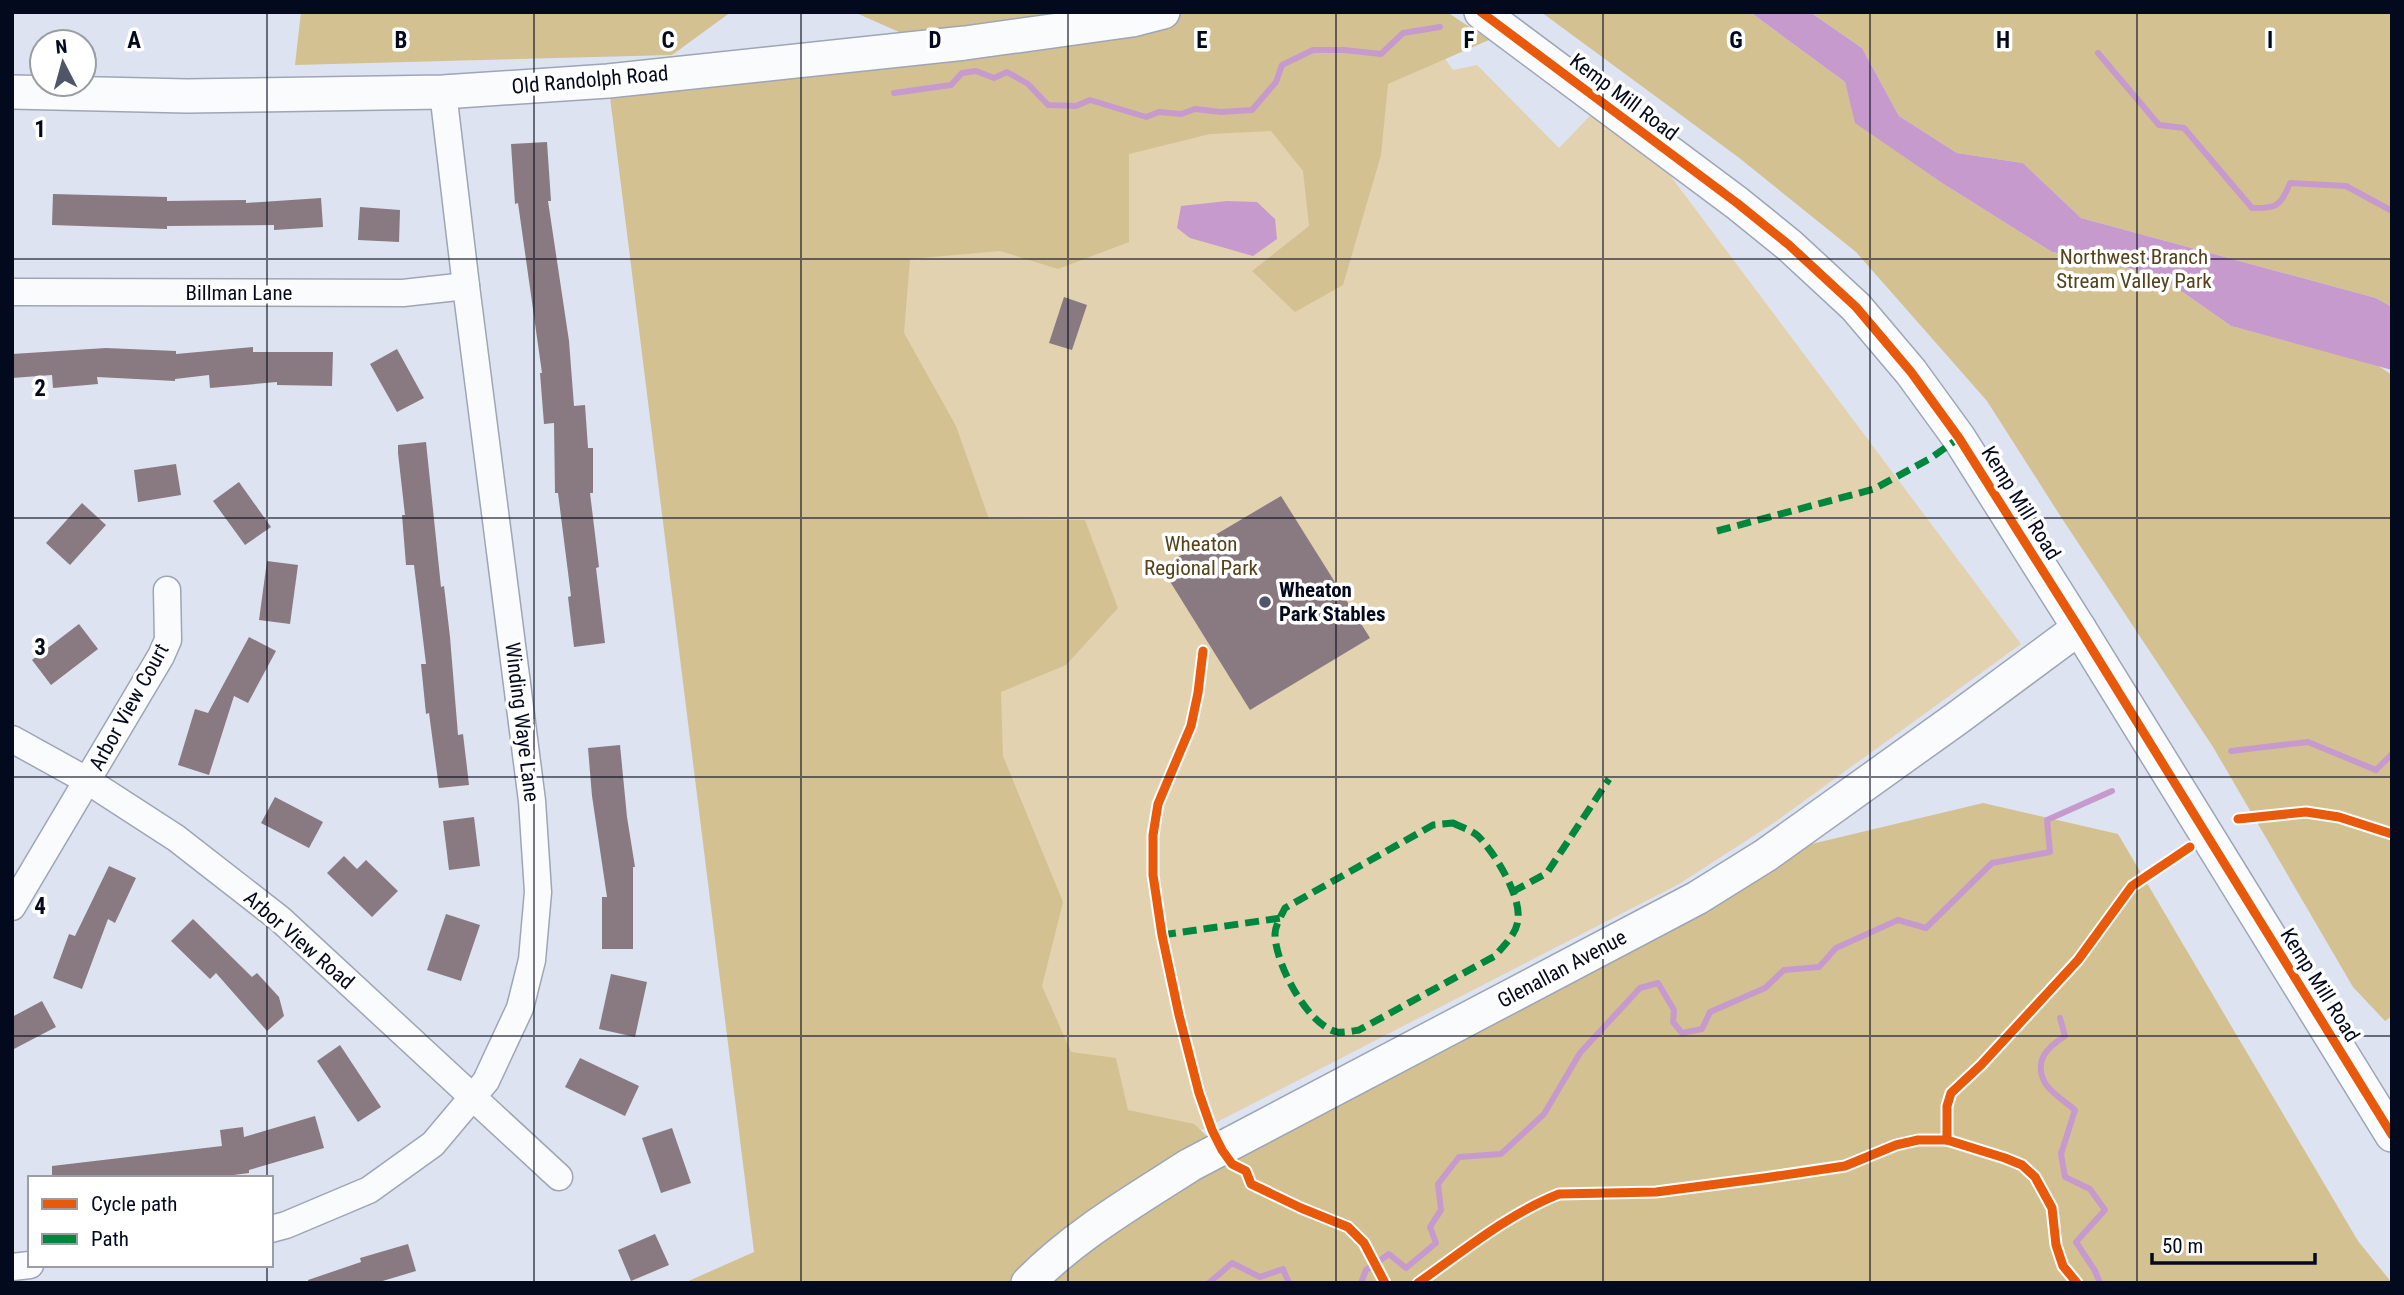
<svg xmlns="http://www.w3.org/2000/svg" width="2404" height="1295" viewBox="0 0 2404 1295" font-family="'Roboto Condensed',sans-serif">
  <rect width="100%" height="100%" fill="#dde3f0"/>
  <!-- green -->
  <path fill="#e2d2af" d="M1343,12H1412L1453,70L1477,65L1559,148L1610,95L2021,644L1775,822L1679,884L1153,1155L999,1283L628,98Z"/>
  <!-- forest -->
  <g fill="#d4c192">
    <path d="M301,12H731L672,55L295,65Z"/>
    <path d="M854,12H1077L908,36Z"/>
    <path d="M1163,12H1447L1489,40L1388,84L1381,155L1343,285L1295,312L1252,271L1309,226L1303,171L1271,131L1210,134L1129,154V242L1058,269L1000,251L910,259L904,333L956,426L989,519L1085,520L1118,608L1066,665L1001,692L1003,756L1063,902L1042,986L1071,1052L1116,1058L1128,1110L1194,1124L1222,1150L1766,855L1983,803L2118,834L2358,1241L2392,1283H684L754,1252L608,81Z"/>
    <path d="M1541,12H1750L1845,82L1856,123L1942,183L2052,252L2157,274L2231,326L2377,365L2392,375V1016L2385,1021L2353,987L2213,747L2061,517L1987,401L1856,252L1738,157Z"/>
    <path d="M1810,12H2392V307L2376,298L2081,218L2023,163L1957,153L1899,116L1862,48Z"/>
  </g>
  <!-- water -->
  <g fill="#c79ace">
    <path d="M1750,12H1810L1862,48L1899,116L1957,153L2023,163L2081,218L2376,298L2392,307V370L2231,326L2157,274L2052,252L1942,183L1855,123L1845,82Z"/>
    <path d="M1227,201L1257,202L1275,219L1277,239L1253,256L1190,238L1177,228L1181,206Z"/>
  </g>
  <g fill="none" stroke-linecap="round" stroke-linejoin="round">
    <!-- stream -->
    <g stroke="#c79ace" stroke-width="6">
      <path d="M2098,53L2159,125L2184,128L2252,208C2276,209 2281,206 2290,183L2346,186L2392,211"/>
      <path d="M894,93L951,85L962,73L976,71L994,78L1007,72L1028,84L1048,105L1076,106L1090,100L1146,117L1159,112L1181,114L1195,109L1221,112L1252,110L1276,82L1282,65L1313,50H1344L1381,54L1403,33L1440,27"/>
      <path d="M2231,751L2308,742L2376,770L2392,754"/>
      <path d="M2060,1018L2065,1036C2048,1047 2033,1060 2045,1083C2051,1093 2067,1103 2075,1110L2061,1154L2065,1177L2090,1189L2105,1210L2076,1242L2095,1271L2100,1283"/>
      <path d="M1209,1283L1232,1263L1260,1277L1283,1269L1289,1283"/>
      <path d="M1361,1283L1366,1270L1389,1254L1406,1268L1436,1243L1430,1227L1441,1210L1438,1184L1459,1157L1501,1154L1544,1114L1580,1053L1640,988L1658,983L1674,1010L1673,1022L1682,1033L1702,1029L1710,1012L1765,988L1784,970L1819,967L1836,948L1898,920L1926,928L1992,863L2050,852L2047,820L2112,791"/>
    </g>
  </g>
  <!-- building -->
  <g fill="#897a81">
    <path d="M547,142L551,201H548L569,341L574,406L585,405L588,448H593V493H590L599,567L596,568L605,643L574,647L568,597L571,596L558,493H555L554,423L544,424L540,373H542L518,203L515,204L511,144Z"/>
    <path d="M53,194L167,197V201L246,200V203L321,198L323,227L274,230V225L167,226V229L52,225Z"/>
    <path d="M360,207L400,210L399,242L358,240Z"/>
    <path d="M1064,297L1087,305L1072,350L1049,343Z"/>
    <path d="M253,347V352H333L332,386L277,385V382L210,388L209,375L175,379V381L97,377L98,384L53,388L52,375L12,378V354L106,348L176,351V354Z"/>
    <path d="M397,349L424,398L397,412L370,364Z"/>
    <path d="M426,442L441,587L444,586L450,637L458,735L463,734L469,785L439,788L429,713L426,714L421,664H426L414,565H406L402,515H405L398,453V445Z"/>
    <path d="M176,464L181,495L138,502L134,470Z"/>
    <path d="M239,482L271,527L245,545L213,501Z"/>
    <path d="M1281,496L1370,638L1250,710L1161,567Z"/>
    <path d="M82,503L106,525L70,565L46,543Z"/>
    <path d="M267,561L298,565L290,624L259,620Z"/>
    <path d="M79,624L98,649L51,685L32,660Z"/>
    <path d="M249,637L276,651L248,703L234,696L209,775L178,765L195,709L208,713Z"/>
    <path d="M620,745L627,817L635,867H633V949H602V897H607L592,796L588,748Z"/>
    <path d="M275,797L323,822L309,848L261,823Z"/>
    <path d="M474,817L480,866L449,870L443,821Z"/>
    <path d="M344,856L357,869L366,860L398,891L372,917L327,873Z"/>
    <path d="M109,866L136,878L115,923L108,919L82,989L53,978L69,934L75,936Z"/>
    <path d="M446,914L480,925L461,981L427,970Z"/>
    <path d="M193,919L252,977L257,973L279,997L284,1016L267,1031L216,973L210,979L171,941Z"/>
    <path d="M611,974L647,982L635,1037L599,1029Z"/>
    <path d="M42,1001L56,1027L12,1050V1017Z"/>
    <path d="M340,1045L381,1107L358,1122L317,1061Z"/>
    <path d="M580,1058L639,1086L625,1116L565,1087Z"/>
    <path d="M315,1116L324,1148L249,1170V1173L211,1178H52V1166L222,1146L220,1130L243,1127L244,1137Z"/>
    <path d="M672,1128L691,1183L661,1193L642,1138Z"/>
    <path d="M655,1234L669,1265L631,1281L618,1250Z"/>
    <path d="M408,1244L416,1271L376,1283H309L308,1280L361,1262L360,1258Z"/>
  </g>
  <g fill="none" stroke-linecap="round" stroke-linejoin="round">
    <!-- minor casing -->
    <g stroke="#9ea5b5" stroke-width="29">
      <g id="minor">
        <path d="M12,292L403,293L466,286"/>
        <path d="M12,739L88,781L176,838L280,919L559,1177"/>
        <path d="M12,907L161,656L168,640L167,590"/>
        <path d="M271,1229L286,1225L369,1190L433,1144L486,1081L520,1008L532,960L538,892L532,801L466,286L443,92"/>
        <path d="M12,1267L30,1265"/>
      </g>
    </g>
    <!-- tertiary casing -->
    <g stroke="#9ea5b5" stroke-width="36">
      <g id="tertiary">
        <path d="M1481,12L1737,203L1789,245L1856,307L1911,372L1959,438L2079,628L2392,1135"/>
        <path d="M12,92L187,96L443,92L608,81L965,43L1132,20L1163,12"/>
        <path d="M1028,1283C1075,1235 1134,1201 1190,1165L1697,898L1766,855L1956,719L2079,628"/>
      </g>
    </g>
    <!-- minor -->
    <use href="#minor" stroke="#fafbfd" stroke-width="26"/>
    <!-- tertiary -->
    <use href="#tertiary" stroke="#fafbfd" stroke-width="33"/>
    <!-- quiet -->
    <g stroke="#00873e" stroke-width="7" stroke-dasharray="14 7" stroke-linecap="butt">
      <path d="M1717,531L1874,489L1931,458L1959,438"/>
      <path d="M1453,823C1461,827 1471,830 1478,836C1494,852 1521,895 1518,919C1517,934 1504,945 1495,956L1359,1030C1353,1031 1343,1033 1337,1032C1307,1025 1275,963 1275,934C1275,926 1281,916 1285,908L1433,825Z"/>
      <path d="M1512,892L1547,873L1609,779"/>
      <path d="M1162,935L1281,918"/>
    </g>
    <!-- cycleway casing -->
    <g stroke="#fff" stroke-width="13">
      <g id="cycleway">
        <path d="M1481,12L1737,203L1789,245L1856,307L1911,372L1959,438L2079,628L2392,1135"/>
        <path d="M1203,651L1198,693L1191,726L1158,804L1153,835V875L1162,935L1179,1015L1199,1093L1212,1130L1222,1150L1232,1164L1246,1171L1251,1184L1301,1208L1348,1227L1364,1243L1385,1283"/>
        <path d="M2238,819L2306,812L2339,817L2392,834"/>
        <path d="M1947,1140V1106L1951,1093L1981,1065L2078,960L2132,886L2190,847"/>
        <path d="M1418,1283C1462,1252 1508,1214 1559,1194L1656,1192L1764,1178L1845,1166L1896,1145L1918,1140H1947L2005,1158L2022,1165L2035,1177L2052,1208L2056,1245L2063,1266L2077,1283"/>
      </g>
    </g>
    <!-- cycleway -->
    <use href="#cycleway" stroke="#e8590c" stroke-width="9"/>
  </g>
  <!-- grid -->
  <path fill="none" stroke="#040a1e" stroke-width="2" stroke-opacity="0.55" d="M267,12V1178M534,12V1283M801,12V1283M1068,12V1283M1336,12V1283M1603,12V1283M1870,12V1283M2137,12V1283M12,259H2392M12,518H2392M12,777H2392M12,1036H2392M267,1265V1283"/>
  <!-- markers -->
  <circle fill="#505668" stroke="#fff" stroke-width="2.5" cx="1265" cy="602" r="7"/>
  <g text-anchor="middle" stroke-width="7" stroke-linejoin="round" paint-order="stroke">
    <!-- street labels -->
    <g font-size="21" fill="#040a1e" stroke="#fff">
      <text transform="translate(590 80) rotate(-5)" y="7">Old Randolph Road</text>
      <text transform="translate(1624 97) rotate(37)" y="7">Kemp Mill Road</text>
      <text x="239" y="300">Billman Lane</text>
      <text transform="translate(2021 503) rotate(58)" y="7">Kemp Mill Road</text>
      <text transform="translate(129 707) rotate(-61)" y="7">Arbor View Court</text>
      <text transform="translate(522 722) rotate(83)" y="7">Winding Waye Lane</text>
      <text transform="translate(299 940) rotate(41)" y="7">Arbor View Road</text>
      <text transform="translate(1562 969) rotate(-28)" y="7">Glenallan Avenue</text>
      <text transform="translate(2320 985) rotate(58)" y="7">Kemp Mill Road</text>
    </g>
    <!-- park labels -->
    <g font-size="21" fill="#53421a" stroke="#fff">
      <text x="2134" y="264">Northwest Branch<tspan x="2134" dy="24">Stream Valley Park</tspan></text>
      <text x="1201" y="551">Wheaton<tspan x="1201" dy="24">Regional Park</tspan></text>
    </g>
    <!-- poi labels -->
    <g font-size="21" font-weight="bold" fill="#040a1e" stroke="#fff" text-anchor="start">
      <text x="1279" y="597">Wheaton<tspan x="1279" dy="24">Park Stables</tspan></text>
    </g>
  </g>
  <g font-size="23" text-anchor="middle" font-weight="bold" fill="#040a1e" stroke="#fff" stroke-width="7" stroke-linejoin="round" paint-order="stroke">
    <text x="134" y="48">A</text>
    <text x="401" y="48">B</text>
    <text x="668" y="48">C</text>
    <text x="935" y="48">D</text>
    <text x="1202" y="48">E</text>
    <text x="1469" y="48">F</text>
    <text x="1736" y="48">G</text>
    <text x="2003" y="48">H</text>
    <text x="2270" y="48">I</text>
    <text x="40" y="137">1</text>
    <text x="40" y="396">2</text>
    <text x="40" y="655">3</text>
    <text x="40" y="914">4</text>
  </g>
  <!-- border -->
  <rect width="2404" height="1295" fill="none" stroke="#040a1e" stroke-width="28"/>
  <!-- legend -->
  <rect x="28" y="1176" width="245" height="91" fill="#ffffff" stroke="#9b9da5" stroke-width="2"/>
  <rect x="42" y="1199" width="35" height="10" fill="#e8590c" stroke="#9b9da5" stroke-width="2"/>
  <text x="91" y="1211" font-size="21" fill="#040a1e">Cycle path</text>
  <rect x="42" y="1234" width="35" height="10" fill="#00873e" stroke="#9b9da5" stroke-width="2"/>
  <text x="91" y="1246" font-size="21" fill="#040a1e">Path</text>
  <!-- north arrow -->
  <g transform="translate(63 63) rotate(354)"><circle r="33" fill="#ffffff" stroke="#9b9da5" stroke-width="2"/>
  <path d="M0-5L12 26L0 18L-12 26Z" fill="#505668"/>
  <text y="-10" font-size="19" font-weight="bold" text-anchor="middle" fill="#040a1e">N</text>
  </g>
  <!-- scale -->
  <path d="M2152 1253v10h163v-10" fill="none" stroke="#040a1e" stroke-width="3.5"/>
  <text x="2162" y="1253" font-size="21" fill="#040a1e" stroke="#ffffff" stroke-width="5" paint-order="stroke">50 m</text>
</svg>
